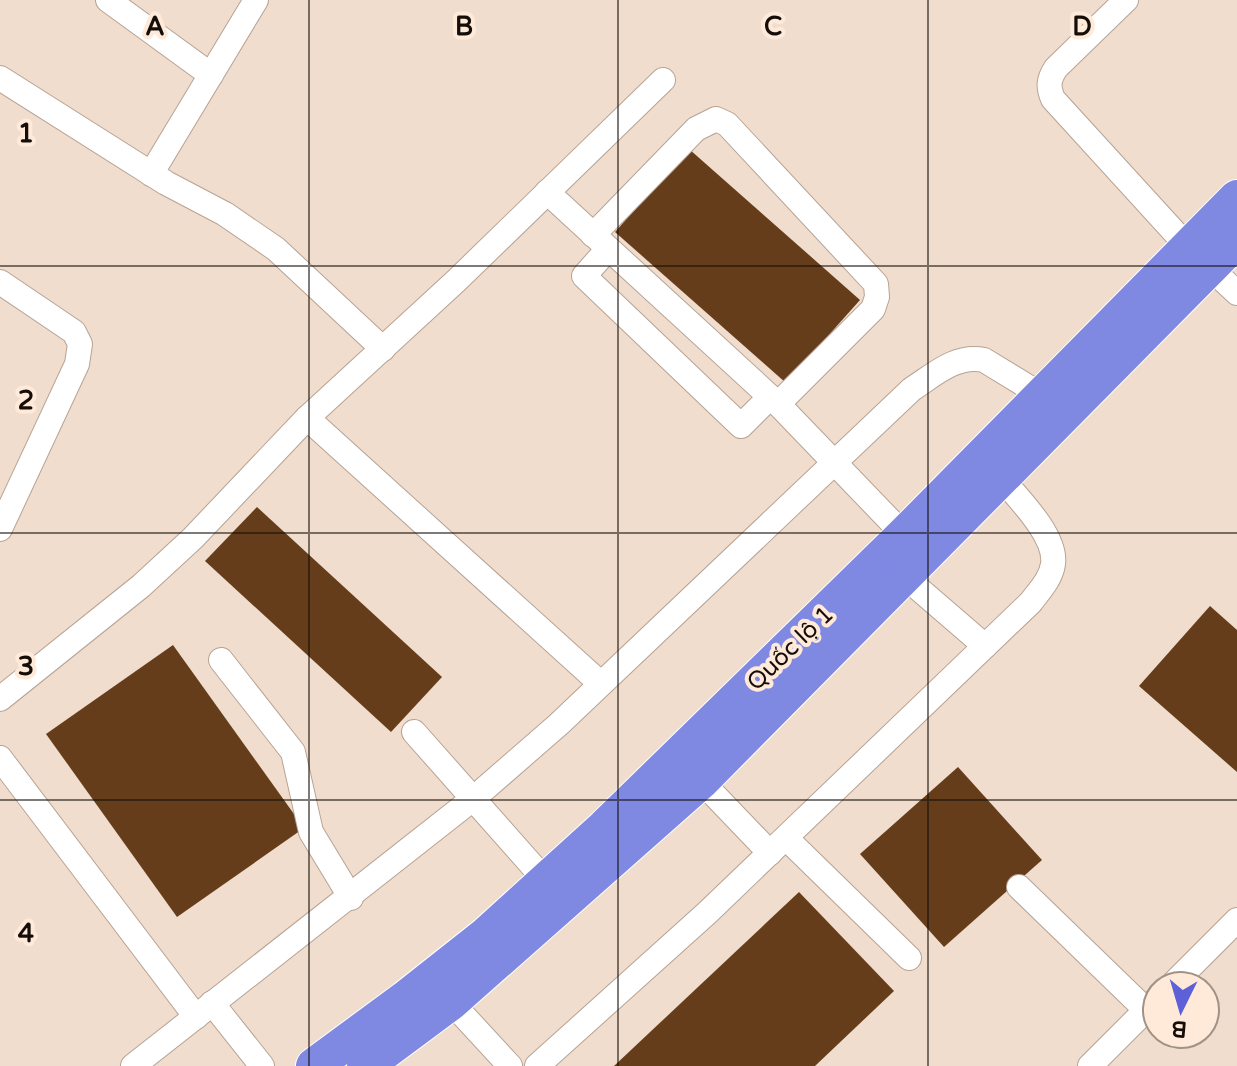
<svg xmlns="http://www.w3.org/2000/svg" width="1237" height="1066" viewBox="0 0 1237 1066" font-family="'Varela Round',sans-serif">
  <rect width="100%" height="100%" fill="#f1ddcd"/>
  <!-- building -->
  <g fill="#653d1b">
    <path d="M689,149L860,300L786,383L615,232Z"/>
    <path d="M257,507L442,677L391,732L205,561Z"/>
    <path d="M1210,606L1237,630V772L1139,686Z"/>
    <path d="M173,645L304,828L177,917L46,734Z"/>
    <path d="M958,767L1042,860L944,947L860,854Z"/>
    <path d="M799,892L894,991L815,1066H614Z"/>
  </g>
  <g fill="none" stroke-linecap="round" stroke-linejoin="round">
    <!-- minor casing -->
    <g stroke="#b6a394" stroke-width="26">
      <g id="minor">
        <path d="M108,0L211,75"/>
        <path d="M1126,0L1056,68C1048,80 1048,87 1053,99L1189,248L1237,293"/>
        <path d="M0,78L166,183L225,214L276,249L383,349"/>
        <path d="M151,174L256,0"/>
        <path d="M547,192L778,404L904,535"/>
        <path d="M593,235L696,129L716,119L727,124L876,284L877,297L873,309L778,404"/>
        <path d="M608,249L584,276L741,426L770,397"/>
        <path d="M0,282L74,332L80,344L77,364L0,529"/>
        <path d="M307,418L600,683"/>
        <path d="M905,577L985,646"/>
        <path d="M221,660L293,752L311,832L351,898"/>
        <path d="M0,699L141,586L193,538L307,418L456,281L663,80"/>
        <path d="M414,732L545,880"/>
        <path d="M0,758L196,1017"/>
        <path d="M701,781L770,853"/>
        <path d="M786,838L909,958"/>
        <path d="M1019,887L1146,1010"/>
        <path d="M1171,986L1237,920"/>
        <path d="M451,1002L510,1066"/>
        <path d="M212,1003L262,1066"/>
        <path d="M133,1066L474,798L559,724L912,389C934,375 956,354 984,360L1043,396"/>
        <path d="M537,1066L707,913L1031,602C1039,591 1051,579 1053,564C1057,537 1019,499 1002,479"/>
        <path d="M1090,1066L1156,1000"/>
      </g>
    </g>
    <!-- highway casing -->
    <g stroke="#fff" stroke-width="38">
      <g id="highway">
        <path d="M314,1066L405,999L486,935L605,827L904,535L1237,198"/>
        <path d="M365,1066L451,1002L701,781L1237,240"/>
      </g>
    </g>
    <!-- minor -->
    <use href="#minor" stroke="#fff" stroke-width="24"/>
    <!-- highway -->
    <use href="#highway" stroke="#7f89e2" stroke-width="36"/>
  </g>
  <!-- grid -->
  <path fill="none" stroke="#140d08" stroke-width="2" stroke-opacity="0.55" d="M309,0V1066M618,0V1066M928,0V1066M0,266H1237M0,533H1237M0,800H1237"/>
  <g text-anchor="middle" stroke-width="8" stroke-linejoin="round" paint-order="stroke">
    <!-- street labels -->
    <g font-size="24" fill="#140d08" stroke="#ffeada">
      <text transform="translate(790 648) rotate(-44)" y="8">Quốc lộ 1</text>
    </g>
  </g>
  <g font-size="26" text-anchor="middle" font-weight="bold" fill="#140d08" stroke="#ffeada" stroke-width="8" stroke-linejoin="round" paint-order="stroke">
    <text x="155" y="35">A</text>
    <text x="464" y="35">B</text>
    <text x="773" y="35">C</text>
    <text x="1082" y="35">D</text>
    <text x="26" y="142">1</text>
    <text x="26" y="409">2</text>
    <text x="26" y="675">3</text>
    <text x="26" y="942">4</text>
  </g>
  <!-- north arrow -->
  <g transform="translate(1181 1010) rotate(185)"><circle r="38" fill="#ffeada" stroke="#a19286" stroke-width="2"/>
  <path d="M0-6L14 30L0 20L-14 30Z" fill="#5d60d7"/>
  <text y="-12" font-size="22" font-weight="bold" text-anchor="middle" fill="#140d08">B</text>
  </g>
</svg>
